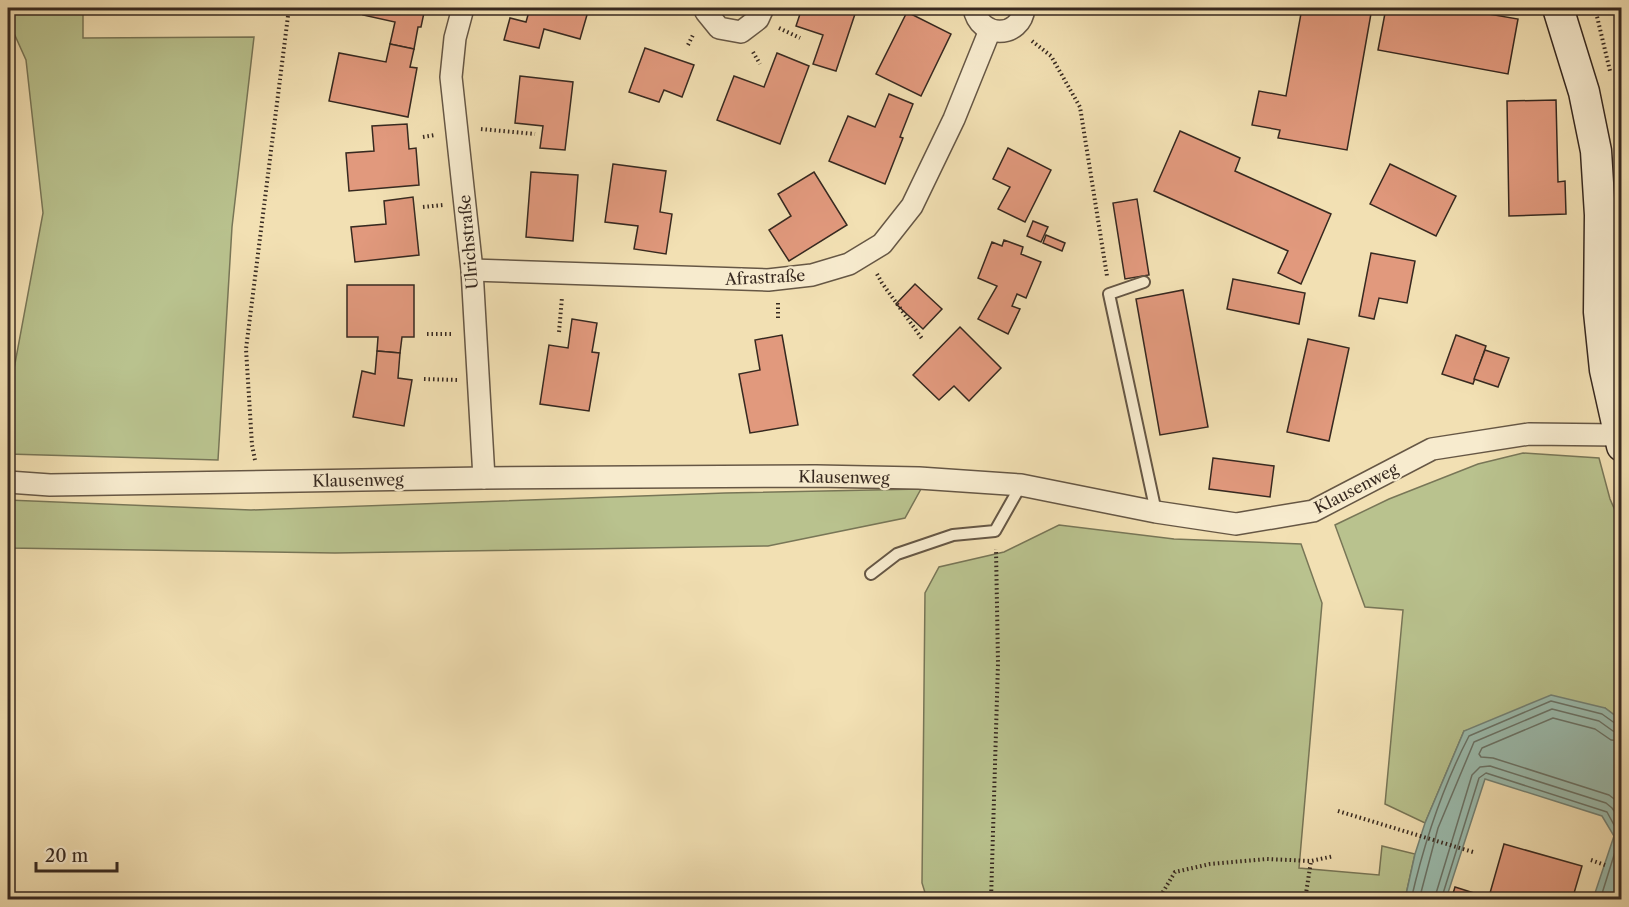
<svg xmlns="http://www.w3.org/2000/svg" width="1629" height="907" viewBox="0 0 1629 907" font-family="'Libre Caslon Text',serif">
  <rect width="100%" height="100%" fill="#f2e0b3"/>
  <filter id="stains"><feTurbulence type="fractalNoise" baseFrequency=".00333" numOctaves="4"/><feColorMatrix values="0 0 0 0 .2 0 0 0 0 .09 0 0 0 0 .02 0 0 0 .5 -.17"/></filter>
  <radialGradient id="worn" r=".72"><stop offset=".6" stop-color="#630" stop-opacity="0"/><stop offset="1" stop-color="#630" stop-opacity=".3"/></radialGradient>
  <!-- green -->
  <g fill="#b9c28e" stroke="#787657" stroke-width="1.5">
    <path d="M8,8H83V38L254,37L232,227L218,460L8,454V401L43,213L26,60L8,20Z"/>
    <path d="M1523,453L1599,458L1610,499L1621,524V720L1605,708L1464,731L1425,823L1385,804L1403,610L1365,607L1335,525L1389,499L1478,464Z"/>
    <path d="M921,489L905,518L768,546L335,553L8,548V500L251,510L725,493Z"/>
    <path d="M1059,525L1174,539L1301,544L1322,603L1299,868L1379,875L1382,846L1415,854L1405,899H927L922,883L925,593L939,567L1004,552Z"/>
  </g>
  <!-- water -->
  <path fill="#9bbdb0" stroke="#738276" stroke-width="1.5" d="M1551,695L1605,708L1621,720V899H1593L1614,836L1602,816L1485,779L1446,899H1405L1415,854L1425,823L1464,731Z"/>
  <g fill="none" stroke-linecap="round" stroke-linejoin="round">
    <!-- shore -->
    <g stroke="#697368" stroke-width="1.5">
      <path d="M1622,741L1611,740L1595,729L1553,718L1482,748L1479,754L1481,757L1493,758L1609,795L1622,805"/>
      <path d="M1411,900C1424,843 1442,788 1469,736L1551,701L1602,714L1616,724L1622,725"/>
      <path d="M1419,900L1438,828L1474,742L1552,709L1599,721L1613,731L1622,732"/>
      <path d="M1434,900L1472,775L1480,767L1490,766L1606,803L1612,808L1622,822"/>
      <path d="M1441,900L1479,778L1486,773L1607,812L1620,836L1600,900"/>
    </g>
  </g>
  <!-- building -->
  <g fill="#e1997d" stroke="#372920" stroke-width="1.5">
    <path d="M365,8H425L421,27H418L414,49L390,44L395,22L363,15Z"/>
    <path d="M530,8H589L580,39L544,29L539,48L504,40L510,18L526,22Z"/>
    <path d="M802,8H857L836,71L813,64L823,35L796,26Z"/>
    <path d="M1302,8H1372L1347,150L1278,138L1280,130L1252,125L1259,91L1286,96Z"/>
    <path d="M1386,8H1454L1518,19L1508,74L1378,50Z"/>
    <path d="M907,12L951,34L921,96L876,74Z"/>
    <path d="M390,44L414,49L410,67L417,68L408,117L329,101L339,53L386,62Z"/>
    <path d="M645,48L694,65L682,97L664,90L659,102L629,92Z"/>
    <path d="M777,53L809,66L780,144L717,120L734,76L764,87Z"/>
    <path d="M520,76L573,82L565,150L540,148L543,126L515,123Z"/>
    <path d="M889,94L913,104L900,137L903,138L885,184L829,161L848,116L875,127Z"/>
    <path d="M1556,100L1558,182L1565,181L1566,214L1509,216L1507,101Z"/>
    <path d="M407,124L409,149L416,148L419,185L349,191L346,153L374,151L372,126Z"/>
    <path d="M1180,131L1240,158L1235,171L1331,214L1301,284L1278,273L1288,251L1154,191Z"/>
    <path d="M1008,148L1051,170L1025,222L998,209L1010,187L993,179Z"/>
    <path d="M613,164L666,171L660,212L672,214L666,254L634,249L638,226L605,222Z"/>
    <path d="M1390,164L1456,196L1436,236L1370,204Z"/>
    <path d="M531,172L578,175L573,241L526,237Z"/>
    <path d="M814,172L847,225L789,261L769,230L791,216L778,194Z"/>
    <path d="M413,197L419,255L355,262L351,227L386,224L384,201Z"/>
    <path d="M1137,199L1149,275L1125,279L1113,203Z"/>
    <path d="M1033,221L1048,227L1041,242L1027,236Z"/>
    <path d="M1046,235L1065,243L1062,251L1043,243Z"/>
    <path d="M1004,240L1023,247L1021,254L1041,262L1026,298L1017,294L1012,306L1020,309L1008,334L978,319L997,286L978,278L992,242L1002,246Z"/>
    <path d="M1371,253L1415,261L1407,303L1379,298L1374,319L1359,316Z"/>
    <path d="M1233,279L1305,293L1299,324L1227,309Z"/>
    <path d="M915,284L942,309L923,329L896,304Z"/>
    <path d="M347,285H414V337H402L400,353L377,351L378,337H347Z"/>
    <path d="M1183,290L1208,427L1160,435L1136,299Z"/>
    <path d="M572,319L597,323L592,352L599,353L589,411L540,404L549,345L568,348Z"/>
    <path d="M960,327L1001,368L969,401L954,386L939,400L913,375Z"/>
    <path d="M782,335L798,425L750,433L739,374L760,370L755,340Z"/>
    <path d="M1456,335L1486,346L1473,384L1442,374Z"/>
    <path d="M1308,339L1349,348L1329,441L1287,432Z"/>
    <path d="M1485,350L1509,358L1498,387L1474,379Z"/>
    <path d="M377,351L400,353L398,378L412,380L404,426L353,417L362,371L375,374Z"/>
    <path d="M1213,458L1274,466L1270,497L1209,489Z"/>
    <path d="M1504,844L1582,866L1572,900H1488Z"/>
    <path d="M1455,887L1474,893L1472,900H1451Z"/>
  </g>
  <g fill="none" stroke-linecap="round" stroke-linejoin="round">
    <!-- lane casing -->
    <g stroke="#665745" stroke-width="14">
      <g id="lane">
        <path d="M1144,282L1109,294L1156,512"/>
        <path d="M871,574L897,554L953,535L995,531L1021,485"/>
      </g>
    </g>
    <!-- street casing -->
    <g stroke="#665745" stroke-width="24">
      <g id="street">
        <path d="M463,8L455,38L451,77L472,270L484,478"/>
        <path d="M706,8V12L719,28L741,32L758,19L763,8"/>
        <path d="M974,8C979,39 1021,39 1024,8"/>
        <path d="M472,270L768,280L812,275L849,264L882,244L912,206L954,119L990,30"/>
        <path d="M8,482L50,485L484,478L816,476L919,478L1021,485L1156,512L1236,524L1313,511L1432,449L1529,434L1618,435"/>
      </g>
    </g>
    <!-- secondary casing -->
    <g stroke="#372920" stroke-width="33">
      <path id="secondary" d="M1558,8L1584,92L1596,151L1600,215L1599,312L1605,370L1622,446"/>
    </g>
    <!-- path -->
    <g stroke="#372920" stroke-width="4" stroke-dasharray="1.5 3" stroke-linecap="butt">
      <path d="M492,8L503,10"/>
      <path d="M1595,8L1610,71"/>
      <path d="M779,28L800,38"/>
      <path d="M1032,41L1051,56L1080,107L1107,276"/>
      <path d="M688,45L693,35"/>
      <path d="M753,52L760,64"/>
      <path d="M481,129L535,134"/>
      <path d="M423,137L435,135"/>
      <path d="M423,207L443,205"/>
      <path d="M877,274L882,283L923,340"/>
      <path d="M778,318V301"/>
      <path d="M559,332L562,297"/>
      <path d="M427,334H453"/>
      <path d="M424,379L457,380"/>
      <path d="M255,460L252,445L246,349L289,8"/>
      <path d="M1338,811L1473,852"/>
      <path d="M1591,860L1605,865"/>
      <path d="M991,900L998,663L996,549"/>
      <path d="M1158,900L1175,872L1210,864L1267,859L1311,861L1334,856"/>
      <path d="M1305,900L1311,861"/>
    </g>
    <!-- lane -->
    <use href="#lane" stroke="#f7ebce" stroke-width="10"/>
    <!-- street -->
    <use href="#street" stroke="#f7ebce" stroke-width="21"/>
    <!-- secondary -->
    <use href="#secondary" stroke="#f7ebce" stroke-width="30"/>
  </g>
  <g text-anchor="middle" stroke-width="4.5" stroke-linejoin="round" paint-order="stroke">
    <!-- street labels -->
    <g font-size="16" fill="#372920" stroke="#f7ebce">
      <text transform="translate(468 242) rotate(-95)" y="6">Ulrichstraße</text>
      <text transform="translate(765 277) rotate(-3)" y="6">Afrastraße</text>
      <text transform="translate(844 477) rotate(1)" y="6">Klausenweg</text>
      <text transform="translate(358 480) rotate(-1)" y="6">Klausenweg</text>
      <text transform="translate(1356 488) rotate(-27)" y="6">Klausenweg</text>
    </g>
  </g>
  <!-- margin -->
  <rect width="1629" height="907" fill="none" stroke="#f2e0b3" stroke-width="30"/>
  <rect x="9" y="9" width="1611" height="889" fill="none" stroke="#372920" stroke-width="3"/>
  <rect x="15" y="15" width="1599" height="877" fill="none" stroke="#372920" stroke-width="1.5"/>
  <!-- scale -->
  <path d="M36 862v9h81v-9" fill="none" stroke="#372920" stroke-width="3"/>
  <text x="45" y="862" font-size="18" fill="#372920" stroke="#f7ebce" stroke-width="4.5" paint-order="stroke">20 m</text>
  <rect width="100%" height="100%" filter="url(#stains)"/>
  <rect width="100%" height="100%" fill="url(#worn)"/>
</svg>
